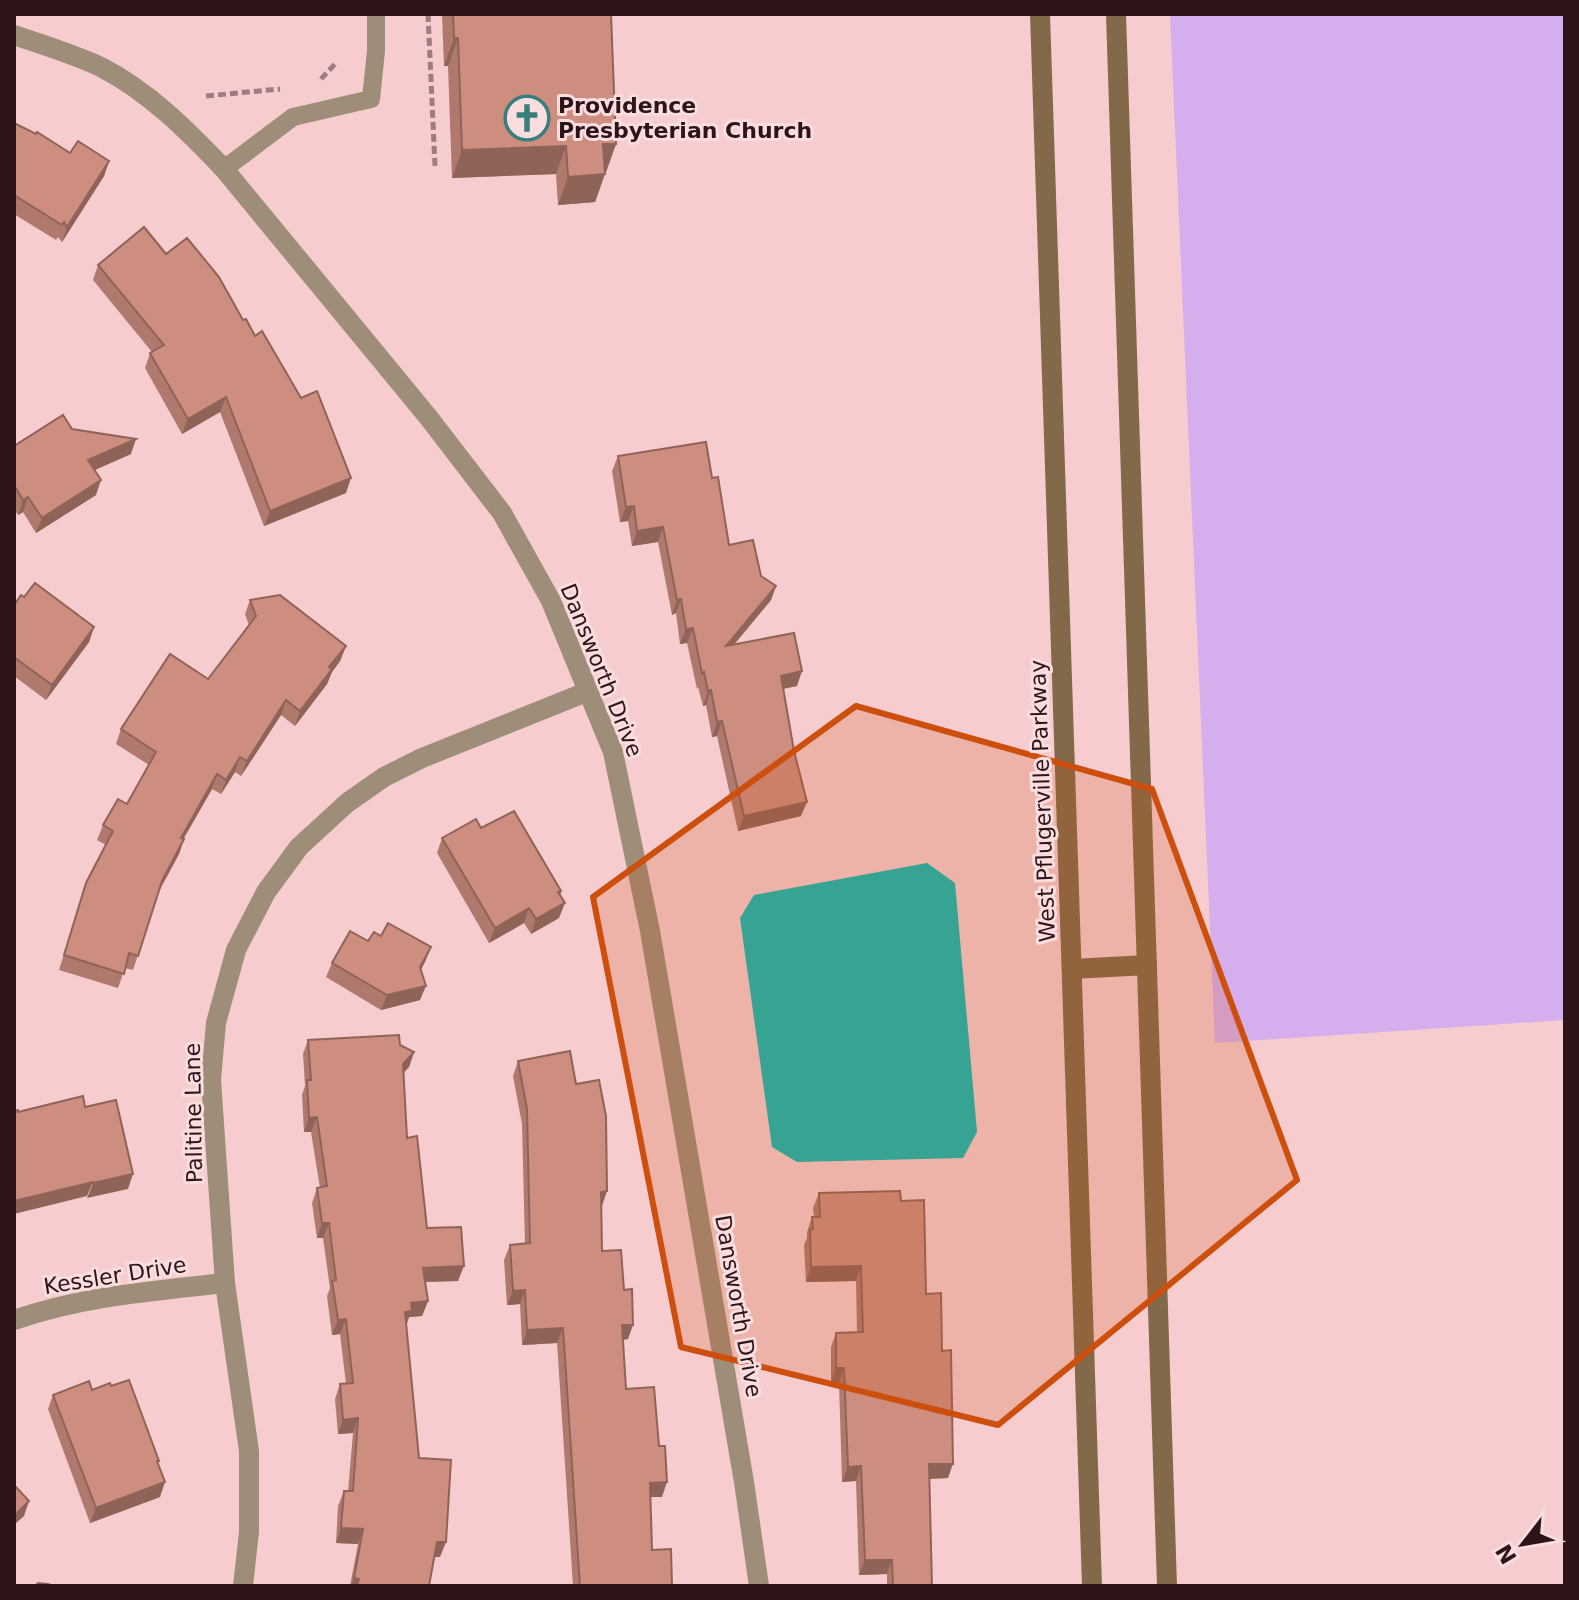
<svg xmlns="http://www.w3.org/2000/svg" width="1579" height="1600" viewBox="0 0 1579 1600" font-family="'DejaVu Sans',sans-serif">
  <rect width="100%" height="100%" fill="#f6cccf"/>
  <!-- green -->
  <path fill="#d5afed" d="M1170,14H1565V1020L1215,1043Z"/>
  <!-- water -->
  <path fill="#11b8b4" d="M927,863L955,883L977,1132L963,1158L797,1162L772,1147L740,918L754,895Z"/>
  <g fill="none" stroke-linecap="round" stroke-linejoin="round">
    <!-- path -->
    <g stroke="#9f7c7f" stroke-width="5" stroke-dasharray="8 4" stroke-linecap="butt">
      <path d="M428,14L435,166"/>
      <path d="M321,79L335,64"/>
      <path d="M206,96L280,89"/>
    </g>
    <!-- lane -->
    <path stroke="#9e8d78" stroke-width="18" d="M224,169L293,117L371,99L376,51V14"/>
    <!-- street -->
    <g stroke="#9e8d78" stroke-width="20">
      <path d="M14,35C43,45 73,54 101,67C148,91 188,131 224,169L429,418L502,513L551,601L613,752L650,931L744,1482L759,1586"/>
      <path d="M14,1320C82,1296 154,1291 225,1283"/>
      <path d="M243,1586L249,1532V1451L225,1283L211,1080L216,1023L236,950L266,892L299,847L347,803L384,777L422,758L589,691"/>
    </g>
    <!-- secondary -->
    <g stroke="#826949" stroke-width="20">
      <path d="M1040,14L1092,1586"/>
      <path d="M1116,14L1167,1586"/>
      <path d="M1072,969L1147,965"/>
    </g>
  </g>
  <!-- wall -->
  <g fill="#b0796d">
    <path d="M442,14H611L616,144L606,172H605L595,202L558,205L556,174L452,178L448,66H444Z"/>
    <path d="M14,123L70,153L109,161L104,176L62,242L58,237L56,240L14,214Z"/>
    <path d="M166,254L243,320L346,493L264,526L220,412L182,434L145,368L150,353L152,352L93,280L98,265Z"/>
    <path d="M72,429L131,454L95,470L96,495L36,533L23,512L18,515L14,509V446Z"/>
    <path d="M618,456L712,478L729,545L761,576L776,586L771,600L734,645L797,686L783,689L801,816L738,831L717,736L712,737L706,705L703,706L698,687L697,689L687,643L680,644L676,613L672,615L658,542L632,546L628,521L620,522L612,471Z"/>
    <path d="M24,597L94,627L89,642L46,700L14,676V605Z"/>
    <path d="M250,600L346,646L340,661L332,672L327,684L295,726L281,715L241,776L235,772L221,794L212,789L183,839H184L179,854L158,893L133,970L125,968L118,988L59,970L86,883L106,845L97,840L103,825L127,804L149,765L116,744L121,729L208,679L249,625L245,614Z"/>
    <path d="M481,828L561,891L559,918L531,934L524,923L489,943L437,853L442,838Z"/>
    <path d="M381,936L431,947L421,970L420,1000L381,1010L326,977L332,963L368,941Z"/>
    <path d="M308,1040L400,1045L414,1052L409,1067L403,1072L407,1138L427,1228L458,1281L425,1282L428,1301L422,1316L409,1317L406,1326L419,1458L440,1557H434L429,1586H350L358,1544L336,1543L338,1506L344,1491H348L353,1433L338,1434L335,1399L340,1384H346L340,1334L332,1335L327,1296L330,1288L323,1238H317L312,1203L317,1188H320L311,1132H304L302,1095L305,1086L303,1054Z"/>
    <path d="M518,1061L602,1206V1251L628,1339L623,1340L626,1389L662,1497H650L652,1550L672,1586H573L557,1343L522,1345L520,1304L507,1305L504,1260L510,1245L525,1244L522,1124L513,1076Z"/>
    <path d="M819,1193L901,1201L942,1351L948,1478L929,1479L932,1586H887V1574L859,1575L856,1481L842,1482L839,1383H831V1347L836,1333L857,1332L856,1281L806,1282L804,1245L807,1238V1232L812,1217H814L813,1208Z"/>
    <path d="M92,1390L158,1464L160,1497L90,1523L48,1409L53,1395Z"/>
  </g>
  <!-- shaded-wall -->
  <g fill="#906359">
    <path d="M454,38H458L448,66H444Z"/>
    <path d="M603,144H616L606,172H593Z"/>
    <path d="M566,146L556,174L452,178L462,150Z"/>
    <path d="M109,161L104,176L62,242L67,227Z"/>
    <path d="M605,174L595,202L558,205L568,177Z"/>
    <path d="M226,397L220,412L182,434L188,419Z"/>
    <path d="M136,439L131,454L83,475L88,460Z"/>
    <path d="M351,478L346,493L264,526L270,511Z"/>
    <path d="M101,480L96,495L36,533L42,518Z"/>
    <path d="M28,497L23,512L18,515L23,500Z"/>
    <path d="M634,506L628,521L620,522L626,507Z"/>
    <path d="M663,527L658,542L632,546L637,531Z"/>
    <path d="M776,586L771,600L720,661L726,646Z"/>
    <path d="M681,599L676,613L672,615L677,600Z"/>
    <path d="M94,627L89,642L46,700L52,685Z"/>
    <path d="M693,628L687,643L680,644L686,629Z"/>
    <path d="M346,646L340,661L332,672L327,684L295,726L300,711L329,667Z"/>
    <path d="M802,671L797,686L776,690L781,676Z"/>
    <path d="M711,690L706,705L703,706L708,691Z"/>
    <path d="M286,700L281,715L241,776L247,761Z"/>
    <path d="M722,721L717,736L712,737L717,722Z"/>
    <path d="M240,757L235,772L221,794L226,780Z"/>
    <path d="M217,774L212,789L176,852L181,838Z"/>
    <path d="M807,802L801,816L738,831L744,816Z"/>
    <path d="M184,839L179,854L156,896L162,881Z"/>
    <path d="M565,903L559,918L531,934L536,919Z"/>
    <path d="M529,908L524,923L489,943L495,928Z"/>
    <path d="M431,947L425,962L414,982L420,967Z"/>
    <path d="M426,986L420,1000L381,1010L387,995Z"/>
    <path d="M414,1052L409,1067L398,1079L403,1064Z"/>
    <path d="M317,1117L311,1132H304L309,1118Z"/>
    <path d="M133,1174L128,1189L87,1198L93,1183Z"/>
    <path d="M93,1182L87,1196L14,1214V1201Z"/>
    <path d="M607,1191L602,1206L601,1192Z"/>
    <path d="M322,1223H329L323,1238H317Z"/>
    <path d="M464,1266L458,1281L418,1282L423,1268Z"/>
    <path d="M861,1266L856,1281L806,1282L811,1267Z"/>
    <path d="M525,1290L520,1304L507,1305L513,1291Z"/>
    <path d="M428,1301L422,1316L409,1317L406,1326L405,1312L411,1303Z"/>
    <path d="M346,1319L340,1334L332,1335L338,1320Z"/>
    <path d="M622,1325H633L628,1339L617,1340Z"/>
    <path d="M563,1328L557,1343L522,1345L527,1330Z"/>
    <path d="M836,1368H844L839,1383H831Z"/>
    <path d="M358,1418L353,1433L338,1434L343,1420Z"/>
    <path d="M929,1464H953L948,1478L924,1479Z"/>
    <path d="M861,1466L856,1481L842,1482L848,1467Z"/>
    <path d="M165,1482L160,1497L90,1523L96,1508Z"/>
    <path d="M667,1482L662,1497H645L650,1483Z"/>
    <path d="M29,1501L24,1516L14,1525V1516Z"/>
    <path d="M341,1528L363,1529L358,1544L336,1543Z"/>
    <path d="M437,1542H446L440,1557H432Z"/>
    <path d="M865,1560H892L887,1574L859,1575Z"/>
    <path d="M354,1578L359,1579L356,1586H351Z"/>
  </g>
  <!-- building -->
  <g fill="#cd8d7f" stroke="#906359" stroke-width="2">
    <path d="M453,14H611L616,144H603L605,174L568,177L566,146L462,150L458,38H454Z"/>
    <path d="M14,123L36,134L37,132L70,153L78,141L109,161L67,227L64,222L62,225L14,195Z"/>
    <path d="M144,227L166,254L187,238L219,277L243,320L246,319L255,336L262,331L301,398L317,391L351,478L270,511L226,397L188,419L150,353L164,345L98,265Z"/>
    <path d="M63,415L72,429L136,439L88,460L101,480L42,518L28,497L23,500L14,485V446Z"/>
    <path d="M706,442L712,478L718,477L729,545L753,540L761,576L776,586L726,646L794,633L802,671L781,676L794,751L807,802L744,816L722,721L717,722L711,690L708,691L704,672L702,674L693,628L686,629L681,599L677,600L663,527L637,531L634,506L626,507L618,456Z"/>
    <path d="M35,583L94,627L52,685L14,657V605L21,595L24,597Z"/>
    <path d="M280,595L346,646L329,667L332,669L300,711L286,700L247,761L240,757L226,780L217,774L181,838L184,839L162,881L138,956L129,953L124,974L64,955L86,883L113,831L103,825L118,799L127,804L156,752L121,729L170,654L208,679L256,616L250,600Z"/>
    <path d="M514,811L561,891L558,892L565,903L536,919L529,908L495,928L442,838L476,819L481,828Z"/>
    <path d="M388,923L431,947L420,967L426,986L387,995L332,963L350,931L368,941L374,932L381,936Z"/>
    <path d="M399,1035L400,1045L414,1052L403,1064L407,1138L417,1136L427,1228L461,1227L464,1266L423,1268L428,1301L411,1303L412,1311L405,1312L419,1458L451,1460L446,1542H437L429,1586H357L359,1579L354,1578L363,1529L341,1528L344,1491H353L358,1418L343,1420L340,1384L353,1383L346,1319L338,1320L332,1281L336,1280L329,1223H322L317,1188L327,1186L317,1117L309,1118L307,1080H311L308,1040Z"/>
    <path d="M570,1051L576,1084L599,1080L606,1116L607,1191L601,1192L602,1251L621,1250L624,1290L632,1289L633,1325H622L626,1389L654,1387L659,1446H665L667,1482L650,1483L652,1550L671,1549L672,1586H580L563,1328L527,1330L525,1290L513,1291L510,1245L530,1243L527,1109L518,1061Z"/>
    <path d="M83,1096L85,1107L116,1100L133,1174L93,1183V1182L14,1201V1111L18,1110V1112Z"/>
    <path d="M900,1191L901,1201L924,1200L926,1294L941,1293L942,1351L951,1350L953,1464H929L932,1586H893L892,1560H865L861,1466L848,1467L844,1368H836V1333L863,1332L861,1266L811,1267L810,1230L813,1229L812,1217H820L819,1193Z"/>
    <path d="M129,1380L159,1461H157L165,1482L96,1508L53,1395L89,1381L92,1390L110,1383L111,1386Z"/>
    <path d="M14,1485L29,1501L14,1516Z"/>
    <path d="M38,1583L48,1584L53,1586H35Z"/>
  </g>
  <!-- marked area -->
  <path fill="#cc4f0e" fill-opacity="0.2" stroke="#cc4f0e" stroke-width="6" stroke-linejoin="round" d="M856,706L1152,789L1297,1180L998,1425L681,1347L593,897Z"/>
  <!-- icons -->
  <defs>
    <g id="church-ring" transform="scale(2.3)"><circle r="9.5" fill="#fadddf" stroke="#367f7c" stroke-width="1.5"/><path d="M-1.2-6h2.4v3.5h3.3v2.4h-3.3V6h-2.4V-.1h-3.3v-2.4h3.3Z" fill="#367f7c"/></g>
  </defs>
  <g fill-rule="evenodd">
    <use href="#church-ring" x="527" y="118"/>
  </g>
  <g text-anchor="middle" stroke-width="6" stroke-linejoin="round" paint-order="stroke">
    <!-- poi labels -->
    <g font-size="22" font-weight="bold" fill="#2d1418" stroke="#fadddf" text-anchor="start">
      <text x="558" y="113">Providence<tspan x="558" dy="25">Presbyterian Church</tspan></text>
    </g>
    <!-- street labels -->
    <g font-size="22" fill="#2d1418" stroke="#fadddf">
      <text transform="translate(602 670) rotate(68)" y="8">Dansworth Drive</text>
      <text transform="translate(1042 801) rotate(-92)" y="8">West Pflugerville Parkway</text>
      <text transform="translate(193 1113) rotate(-91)" y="8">Palitine Lane</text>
      <text transform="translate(115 1275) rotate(-9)" y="8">Kessler Drive</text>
      <text transform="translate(739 1306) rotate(80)" y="8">Dansworth Drive</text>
    </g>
  </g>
  <!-- border -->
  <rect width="1579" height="1600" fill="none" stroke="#2d1418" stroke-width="32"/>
  <!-- north arrow -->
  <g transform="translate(1523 1544) rotate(239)" stroke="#fadddf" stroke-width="6" paint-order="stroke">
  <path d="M0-6L14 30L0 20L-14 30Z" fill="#2d1418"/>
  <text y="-12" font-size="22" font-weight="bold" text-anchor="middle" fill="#2d1418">N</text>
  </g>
</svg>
